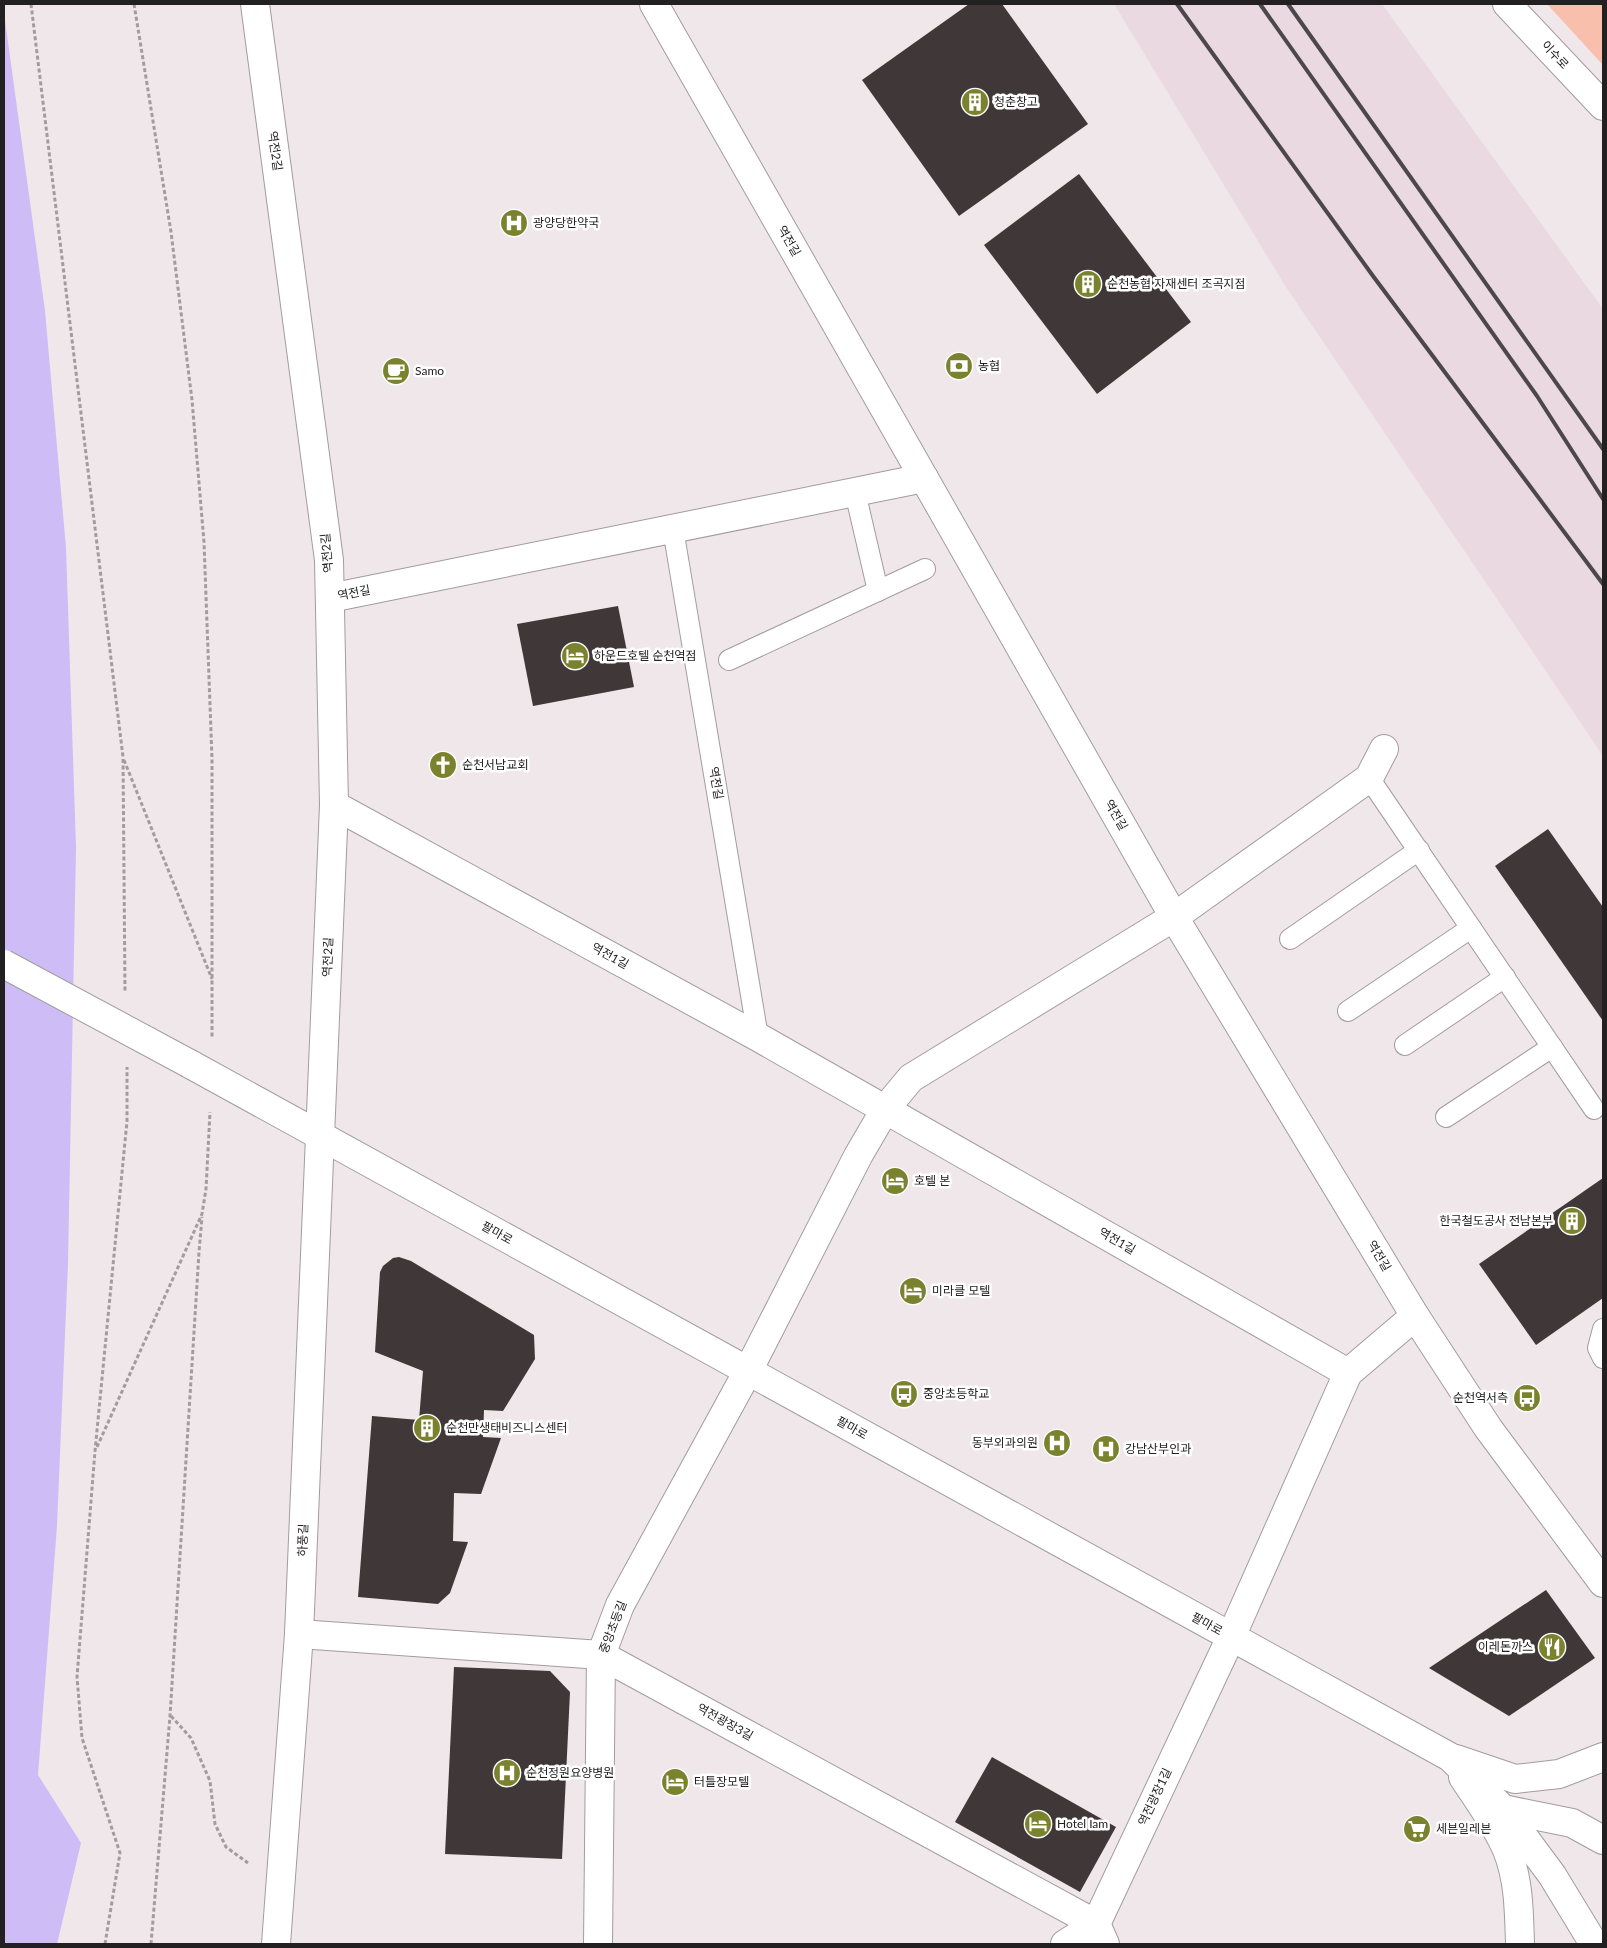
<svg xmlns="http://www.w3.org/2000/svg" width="1607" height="1948" viewBox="0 0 1607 1948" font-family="Lato,'Noto Sans KR',sans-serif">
  <rect width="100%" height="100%" fill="#f0e7eb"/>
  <!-- built -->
  <path fill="#ead9e1" d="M1114,4H1382L1603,309V756L1284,284Z"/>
  <!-- green -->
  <path fill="#f7bfac" d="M1547,4H1603V65Z"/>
  <!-- water -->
  <path fill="#cdbcf5" d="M4,13L45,311L66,548L76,847L68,1263L57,1526L38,1775L81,1843L57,1944H4Z"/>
  <!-- building -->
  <g fill="#3f3738">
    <path d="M969,4H1002L1088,124L959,216L862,80Z"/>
    <path d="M1079,174L1191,322L1097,394L984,245Z"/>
    <path d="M618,606L634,687L533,706L517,624Z"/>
    <path d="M1548,829L1603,907V1021L1495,866Z"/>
    <path d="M1603,1178V1298L1536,1345L1479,1264Z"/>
    <path d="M399,1257L411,1261L534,1335L535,1359L503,1411L484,1410L483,1437L501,1438L481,1494L454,1493L453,1541L468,1542L450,1593L438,1604L358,1597L372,1416L419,1420L423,1371L375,1352L380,1272L383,1266L393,1258Z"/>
    <path d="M1546,1590L1595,1658L1509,1716L1429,1668Z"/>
    <path d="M454,1667L550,1671L570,1692L562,1859L445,1854Z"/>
    <path d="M992,1757L1116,1827L1080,1892L955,1822Z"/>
  </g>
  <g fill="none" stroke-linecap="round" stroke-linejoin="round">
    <!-- lane casing -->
    <g stroke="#a39b9e" stroke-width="22">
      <g id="lane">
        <path d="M855,492L878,591"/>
        <path d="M673,529L758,1037"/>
        <path d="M729,660L925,569"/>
        <path d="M1369,778L1594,1109"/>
        <path d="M1290,939L1419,850"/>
        <path d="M1348,1011L1471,928"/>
        <path d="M1405,1045L1505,977"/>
        <path d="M1446,1117L1552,1047"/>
        <path d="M1603,1329L1598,1348L1603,1358"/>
      </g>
    </g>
    <!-- street casing -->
    <g stroke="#a39b9e" stroke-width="30">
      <g id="street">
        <path d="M255,4L329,560L334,805L299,1634L276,1944"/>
        <path d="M330,598L924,478"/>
        <path d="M334,805L758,1037L1348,1373L1415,1316"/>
        <path d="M748,1371L858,1156L886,1108L911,1078L1174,917L1369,778L1384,749"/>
        <path d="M299,1634L601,1655L1096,1924L1105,1944"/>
        <path d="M1463,1777C1478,1800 1496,1824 1507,1850C1519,1880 1519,1912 1520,1944"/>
        <path d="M1065,1944L1096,1924L1231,1637L1348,1373"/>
      </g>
    </g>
    <!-- secondary casing -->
    <g stroke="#a39b9e" stroke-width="30">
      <g id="secondary">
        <path d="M654,4L1174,917L1415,1316L1488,1428L1603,1583"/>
        <path d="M1507,4L1603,106"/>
        <path d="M190,1064L1450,1757L1503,1809L1552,1875L1594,1944"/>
        <path d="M1456,1759L1515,1779L1559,1774L1603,1757"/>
        <path d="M1503,1809L1572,1823L1603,1840"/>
        <path d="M598,1944L601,1655L620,1605L748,1371"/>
      </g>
    </g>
    <!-- path -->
    <g stroke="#a29c9f" stroke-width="3" stroke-dasharray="4 2.5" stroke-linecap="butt">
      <path d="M31,4L123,757L125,991"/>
      <path d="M134,4L171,232L192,400L204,542L212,759V1038"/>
      <path d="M124,760L212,979"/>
      <path d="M97,1447L202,1214L206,1189L210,1112"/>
      <path d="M171,1716L191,1738L210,1781L215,1824L226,1847L248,1863"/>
      <path d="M105,1944L120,1853L82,1738L77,1677L95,1451L127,1121V1067"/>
      <path d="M151,1944L170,1716L199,1252L202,1217"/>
    </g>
    <!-- lane -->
    <use href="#lane" stroke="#fff" stroke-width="20"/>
    <!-- street -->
    <use href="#street" stroke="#fff" stroke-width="28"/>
    <!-- secondary -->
    <use href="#secondary" stroke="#fff" stroke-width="28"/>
    <!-- rail -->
    <g stroke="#4c4849" stroke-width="4">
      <path d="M1177,4L1373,276L1603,584"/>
      <path d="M1260,4L1537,396L1603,499"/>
      <path d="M1288,4L1603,449"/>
    </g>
    <!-- secondary-bridge casing -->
    <g stroke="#a39b9e" stroke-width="30" stroke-linecap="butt">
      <path id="secondary-bridge" d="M4,964L190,1064"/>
    </g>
    <!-- secondary-bridge -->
    <use href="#secondary-bridge" stroke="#fff" stroke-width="28"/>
  </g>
  <!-- icons -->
  <defs>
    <g id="building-disc" transform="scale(1.4375)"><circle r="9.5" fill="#7a822d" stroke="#fff"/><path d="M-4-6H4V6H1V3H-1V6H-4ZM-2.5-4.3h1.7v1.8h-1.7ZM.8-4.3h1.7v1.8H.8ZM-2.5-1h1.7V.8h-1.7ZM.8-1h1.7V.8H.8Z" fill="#fff"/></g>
    <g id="hospital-disc" transform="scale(1.4375)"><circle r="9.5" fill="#7a822d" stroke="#fff"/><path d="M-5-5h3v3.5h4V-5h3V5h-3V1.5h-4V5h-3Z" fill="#fff"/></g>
    <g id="bank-disc" transform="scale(1.4375)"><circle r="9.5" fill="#7a822d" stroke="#fff"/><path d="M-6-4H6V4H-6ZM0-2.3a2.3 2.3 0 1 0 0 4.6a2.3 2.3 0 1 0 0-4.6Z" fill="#fff"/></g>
    <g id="cafe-disc" transform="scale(1.4375)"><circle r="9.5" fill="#7a822d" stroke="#fff"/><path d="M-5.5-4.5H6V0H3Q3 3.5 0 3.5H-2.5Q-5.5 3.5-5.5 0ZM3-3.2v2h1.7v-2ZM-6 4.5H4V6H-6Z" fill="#fff"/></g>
    <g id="hotel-disc" transform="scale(1.4375)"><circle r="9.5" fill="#7a822d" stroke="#fff"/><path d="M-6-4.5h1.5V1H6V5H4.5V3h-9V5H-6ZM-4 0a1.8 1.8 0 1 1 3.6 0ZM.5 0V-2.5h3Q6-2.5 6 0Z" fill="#fff"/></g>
    <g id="church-disc" transform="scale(1.4375)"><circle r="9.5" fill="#7a822d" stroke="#fff"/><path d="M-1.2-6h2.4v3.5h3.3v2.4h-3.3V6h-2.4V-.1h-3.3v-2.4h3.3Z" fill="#fff"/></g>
    <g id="bus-disc" transform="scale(1.4375)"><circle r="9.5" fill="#7a822d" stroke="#fff"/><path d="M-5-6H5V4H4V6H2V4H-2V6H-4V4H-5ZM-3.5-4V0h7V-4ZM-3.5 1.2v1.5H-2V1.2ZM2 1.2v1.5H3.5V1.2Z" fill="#fff"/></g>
    <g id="restaurant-disc" transform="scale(1.4375)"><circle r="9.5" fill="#7a822d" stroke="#fff"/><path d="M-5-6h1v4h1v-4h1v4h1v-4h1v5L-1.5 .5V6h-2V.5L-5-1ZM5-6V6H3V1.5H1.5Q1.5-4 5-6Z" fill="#fff"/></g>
    <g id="supermarket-disc" transform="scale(1.4375)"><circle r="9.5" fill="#7a822d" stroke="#fff"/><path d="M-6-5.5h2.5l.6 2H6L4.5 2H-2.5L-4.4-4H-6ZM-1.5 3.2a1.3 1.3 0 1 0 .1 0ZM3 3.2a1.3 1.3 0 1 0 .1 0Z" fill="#fff"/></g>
  </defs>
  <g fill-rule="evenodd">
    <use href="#building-disc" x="975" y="102"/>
    <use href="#hospital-disc" x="514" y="223"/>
    <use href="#building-disc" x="1088" y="284"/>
    <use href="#bank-disc" x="959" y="366"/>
    <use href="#cafe-disc" x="396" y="371"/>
    <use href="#hotel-disc" x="575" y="656"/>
    <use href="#church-disc" x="443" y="765"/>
    <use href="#hotel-disc" x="895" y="1181"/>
    <use href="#building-disc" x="1572" y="1221"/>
    <use href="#hotel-disc" x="913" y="1291"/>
    <use href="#bus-disc" x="904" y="1394"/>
    <use href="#bus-disc" x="1527" y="1398"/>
    <use href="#building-disc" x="427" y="1428"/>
    <use href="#hospital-disc" x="1057" y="1443"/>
    <use href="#hospital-disc" x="1106" y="1449"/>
    <use href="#restaurant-disc" x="1552" y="1647"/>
    <use href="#hospital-disc" x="507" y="1773"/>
    <use href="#hotel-disc" x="675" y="1782"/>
    <use href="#hotel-disc" x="1038" y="1824"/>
    <use href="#supermarket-disc" x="1417" y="1829"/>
  </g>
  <g text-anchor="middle" stroke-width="5" stroke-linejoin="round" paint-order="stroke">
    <!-- street labels -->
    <g font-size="12" fill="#232021" stroke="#fff">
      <text transform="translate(1555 55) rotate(47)" y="4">이수로</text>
      <text transform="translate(275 151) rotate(82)" y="4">역전2길</text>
      <text transform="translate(789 241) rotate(60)" y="4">역전길</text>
      <text transform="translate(327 553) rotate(-95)" y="4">역전2길</text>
      <text transform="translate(354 593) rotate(-11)" y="4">역전길</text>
      <text transform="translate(716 783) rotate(80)" y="4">역전길</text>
      <text transform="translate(1116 815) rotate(60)" y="4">역전길</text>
      <text transform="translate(610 956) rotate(29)" y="4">역전1길</text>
      <text transform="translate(328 957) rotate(-88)" y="4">역전2길</text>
      <text transform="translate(497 1233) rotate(29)" y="4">팔마로</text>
      <text transform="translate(1117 1241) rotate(30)" y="4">역전1길</text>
      <text transform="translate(1379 1256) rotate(59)" y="4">역전길</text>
      <text transform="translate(852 1428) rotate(29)" y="4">팔마로</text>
      <text transform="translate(303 1540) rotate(-88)" y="4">하풍길</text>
      <text transform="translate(1207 1624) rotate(29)" y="4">팔마로</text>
      <text transform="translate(613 1627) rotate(-69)" y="4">중앙초등길</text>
      <text transform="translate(725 1722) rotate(29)" y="4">역전광장3길</text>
      <text transform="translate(1155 1797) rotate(-65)" y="4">역전광장1길</text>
    </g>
    <!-- poi labels -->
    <g font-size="12" fill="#232021" stroke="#fff" text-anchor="start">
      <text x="994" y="106">청춘창고</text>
      <text x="533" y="227">광양당한약국</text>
      <text x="1107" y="288">순천농협 자재센터 조곡지점</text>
      <text x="978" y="370">농협</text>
      <text x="415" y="375">Samo</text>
      <text x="594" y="660">하운드호텔 순천역점</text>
      <text x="462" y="769">순천서남교회</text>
      <text x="914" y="1185">호텔 본</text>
      <text x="1553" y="1225" text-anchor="end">한국철도공사 전남본부</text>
      <text x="932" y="1295">미라클 모텔</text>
      <text x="923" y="1398">중앙초등학교</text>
      <text x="1508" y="1402" text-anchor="end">순천역서측</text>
      <text x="446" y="1432">순천만생태비즈니스센터</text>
      <text x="1038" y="1447" text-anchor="end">동부외과의원</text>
      <text x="1125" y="1453">강남산부인과</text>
      <text x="1533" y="1651" text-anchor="end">이레돈까스</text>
      <text x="526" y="1777">순천정원요양병원</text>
      <text x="694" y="1786">터틀장모텔</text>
      <text x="1057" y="1828">Hotel Iam</text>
      <text x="1436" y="1833">세븐일레븐</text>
    </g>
  </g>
  <!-- border -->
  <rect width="1607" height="1948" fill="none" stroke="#232021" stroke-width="10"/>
</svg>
